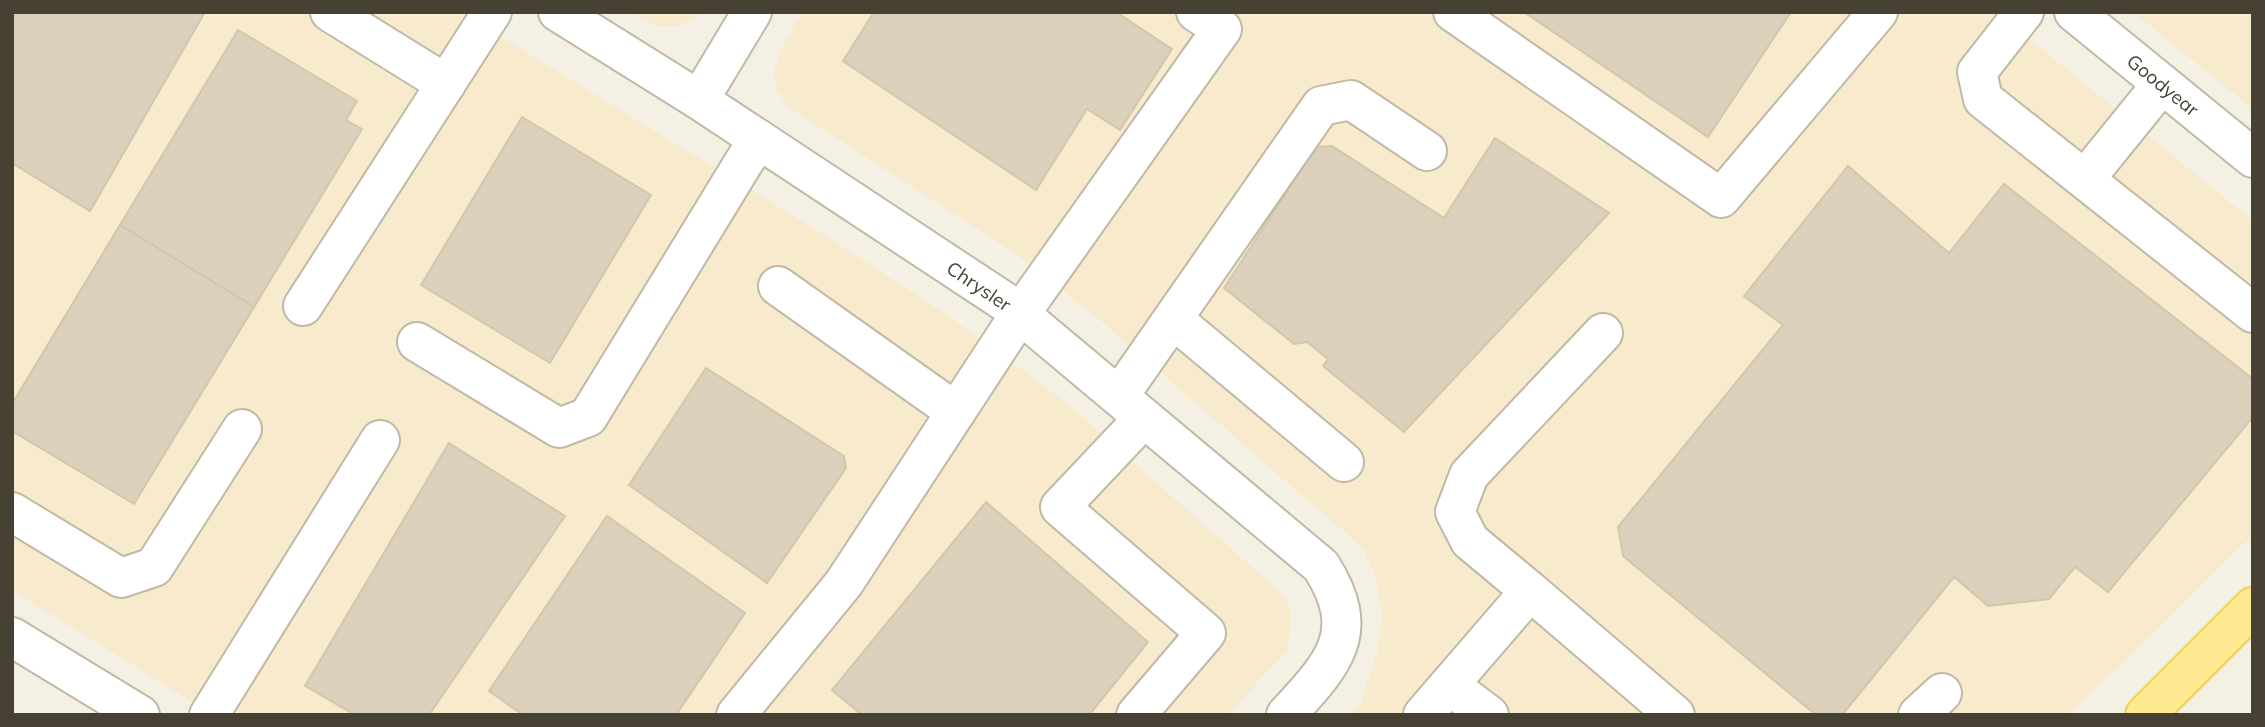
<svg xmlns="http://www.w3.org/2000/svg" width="2265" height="727" viewBox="0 0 2265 727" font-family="Mulish,sans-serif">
  <rect width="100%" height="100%" fill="#f4f0e4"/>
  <!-- commercial -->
  <g fill="#f8eacd">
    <path d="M12,12H460L831,239L950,317L1064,401L1280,592L1290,607L1291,618L1288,649L1228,715H213L12,590Z"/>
    <path d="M628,12H699L695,18L677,26H658Z"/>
    <path d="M803,12H1996L2253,221V535L2069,715H1350L1360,704L1377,653L1382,615L1376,577L1362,547L1095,316L1019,256L787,106L777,90L773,75L779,53Z"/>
    <path d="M2133,12H2253V109Z"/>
  </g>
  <!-- building -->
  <g fill="#dad0bb" stroke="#d2c6ab" stroke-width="2">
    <path d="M12,12H205L90,211L12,163Z"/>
    <path d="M874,12H1116L1172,49L1120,130L1087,109L1036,190L843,61Z"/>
    <path d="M1524,12H1791L1708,137Z"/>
    <path d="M238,30L357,101L346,120L362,129L254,307L120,225Z"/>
    <path d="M522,117L651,195L550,363L421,285Z"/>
    <path d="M1495,138L1609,213L1404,432L1323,366L1328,359L1307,342L1294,344L1224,288L1316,147L1332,146L1444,218Z"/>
    <path d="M1848,166L1949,253L2004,184L2253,379V417L2108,592L2075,567L2049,599L1988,606L1954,577L1843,714L1816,715L1623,556L1618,527L1783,325L1744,296Z"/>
    <path d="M120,225L254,307L134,504L12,431V404Z"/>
    <path d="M706,368L844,456L846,468L767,583L629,485Z"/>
    <path d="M449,443L565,516L429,715H355L305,686Z"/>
    <path d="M986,502L1148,642L1089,715H862L832,690Z"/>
    <path d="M607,516L745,613L676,715H523L489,691Z"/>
  </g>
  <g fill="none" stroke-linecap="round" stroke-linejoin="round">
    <!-- minor casing -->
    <g stroke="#c0b9a6" stroke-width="42">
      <g id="minor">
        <path d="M330,12L446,84"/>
        <path d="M558,12L699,100L1008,304L1321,566C1364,633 1333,664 1286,715"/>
        <path d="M1453,12L1721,198L1878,12"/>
        <path d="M2024,12L1977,72L1983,99L2253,313"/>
        <path d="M2074,12L2253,158"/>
        <path d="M699,100L752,12"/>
        <path d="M2085,179L2162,84"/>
        <path d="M778,286L956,412"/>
        <path d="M303,306L492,12"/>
        <path d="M1173,319L1344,462"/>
        <path d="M417,342L559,428L588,417L758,139"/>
        <path d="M1119,396L1321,106L1351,100L1427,151"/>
        <path d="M12,512L121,578L154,567L242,429"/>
        <path d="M1530,591L1470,541L1455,512L1469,475L1603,333"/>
        <path d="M12,637L140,715"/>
        <path d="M1449,685L1489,715"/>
        <path d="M209,715L380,440"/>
        <path d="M736,715L844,583L1020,314L1222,29L1196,12"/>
        <path d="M1136,715L1206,633L1060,507L1144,418"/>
        <path d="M1423,715L1530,591L1675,715"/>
        <path d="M1918,715L1942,693"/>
      </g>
    </g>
    <!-- major casing -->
    <g stroke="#efce57" stroke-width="42">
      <path id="major" d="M2145,715L2253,607"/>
    </g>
    <!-- minor -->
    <use href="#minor" stroke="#fff" stroke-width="38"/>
    <!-- major -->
    <use href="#major" stroke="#ffe992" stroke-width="38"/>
  </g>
  <g text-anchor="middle" stroke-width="7" stroke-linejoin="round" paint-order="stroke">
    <!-- street labels -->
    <g font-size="19" fill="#474133" stroke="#fff">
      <text transform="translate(2163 85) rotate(39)" y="7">Goodyear</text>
      <text transform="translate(979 286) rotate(34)" y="7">Chrysler</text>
    </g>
  </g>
  <!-- border -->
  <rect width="2265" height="727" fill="none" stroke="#474133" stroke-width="28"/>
</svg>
